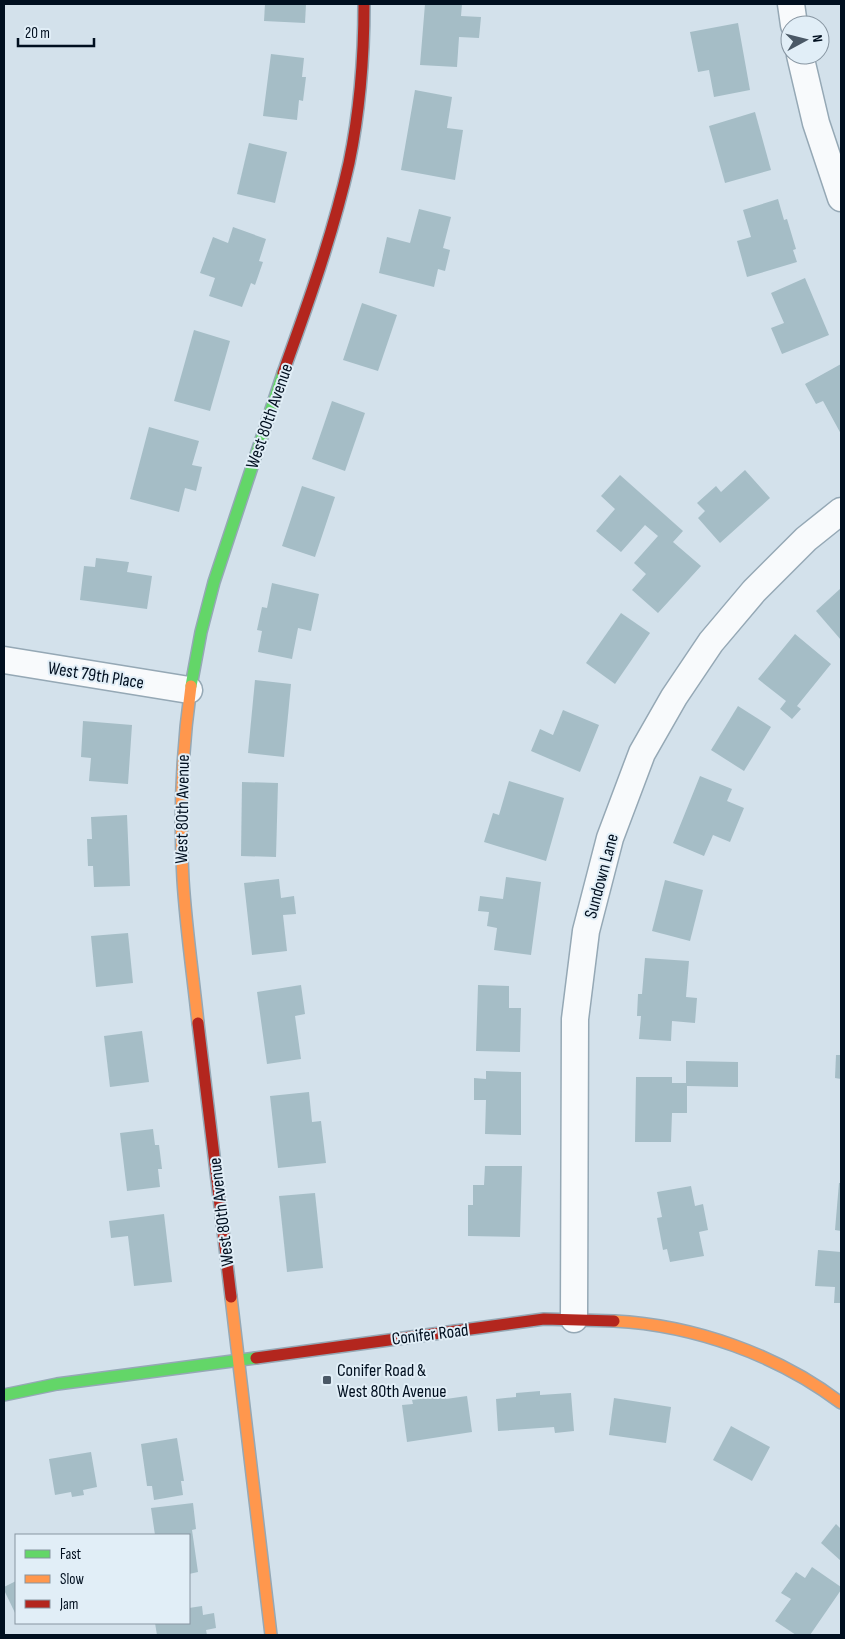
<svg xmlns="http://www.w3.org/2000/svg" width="845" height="1639" viewBox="0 0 845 1639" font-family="'Sofia Sans Condensed',sans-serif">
  <rect width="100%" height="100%" fill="#d3e1eb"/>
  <!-- building -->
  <g fill="#a5bdc6">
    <path d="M265,4H306L305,23L264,21Z"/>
    <path d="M425,4H462L461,16L481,17L479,38L459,37L457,67L420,65Z"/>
    <path d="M738,23L750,90L714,97L709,70L698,72L690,32Z"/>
    <path d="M271,54L304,58L302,77H306L303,101L299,100L297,120L263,116Z"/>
    <path d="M415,90L452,97L447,128L463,130L455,180L401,170Z"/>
    <path d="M755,112L771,170L725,183L709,126Z"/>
    <path d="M249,143L287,152L275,203L237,194Z"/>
    <path d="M778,199L784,220L787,219L796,249L793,250L797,262L747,277L737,241L751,237L743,210Z"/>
    <path d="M419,209L451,217L443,248L450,250L445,271L438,269L434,287L379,273L387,237L410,243Z"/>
    <path d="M233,227L266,239L259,261L263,262L255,285L251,283L242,307L209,296L215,278L200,273L213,237L228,243Z"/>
    <path d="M805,278L829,335L782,354L771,328L784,323L771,293Z"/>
    <path d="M362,303L397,315L378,371L343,360Z"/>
    <path d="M194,330L230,341L210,411L174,401Z"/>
    <path d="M841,364V434L823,401L816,404L805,384Z"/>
    <path d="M332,401L365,413L345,471L312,459Z"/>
    <path d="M149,427L199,441L192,465L202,467L196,491L185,488L179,512L130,499Z"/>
    <path d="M745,470L770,498L720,543L698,518L705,511L697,503L716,486L721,492Z"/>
    <path d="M620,475L683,531L673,542L701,566L658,613L632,590L646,574L634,563L658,536L645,525L621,552L596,531L615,509L601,496Z"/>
    <path d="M302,486L335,497L315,557L282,546Z"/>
    <path d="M96,558L129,562L127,572L152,576L147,609L80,600L84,566L95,567Z"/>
    <path d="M272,583L319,594L311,631L298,628L292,659L258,652L262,631L257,630L262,607L267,608Z"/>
    <path d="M841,588V640L816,611Z"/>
    <path d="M621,613L650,633L615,684L586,663Z"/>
    <path d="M795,634L831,664L797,706L801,709L792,719L780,709L786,701L758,679Z"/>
    <path d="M255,680L291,684L284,757L248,753Z"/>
    <path d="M738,706L771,727L744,771L711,750Z"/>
    <path d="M563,710L599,725L580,772L531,751L540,729L553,735Z"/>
    <path d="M83,721L132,725L128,784L89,781L91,758L81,757Z"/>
    <path d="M700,776L732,789L727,801L744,808L730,842L713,835L704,856L673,843Z"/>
    <path d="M509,781L564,798L546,861L484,842L493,813L499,815Z"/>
    <path d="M242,782L278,783L276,857L241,856Z"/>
    <path d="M127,815L130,886L94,887L93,866H88L87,839H92L91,817Z"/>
    <path d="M506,877L541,882L531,955L494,950L497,928L487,926L489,912L478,911L480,896L503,899Z"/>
    <path d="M279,879L281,898L294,896L296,914L283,915L287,951L252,955L244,883Z"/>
    <path d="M665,880L703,890L690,941L652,931Z"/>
    <path d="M128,933L133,983L96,987L91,936Z"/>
    <path d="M645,958L689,961L686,997L697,998L695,1023L672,1021L671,1041L639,1039L641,1016H637L638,994H642Z"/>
    <path d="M301,985L305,1014L295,1016L301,1059L267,1064L257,992Z"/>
    <path d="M478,985L509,986V1008H521L520,1052L476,1051Z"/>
    <path d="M142,1031L149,1082L110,1087L104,1036Z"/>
    <path d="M836,1055H841V1079L835,1078Z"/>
    <path d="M686,1061L738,1062V1087L687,1086V1113H672L671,1142H635L636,1077H672V1083H686Z"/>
    <path d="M486,1071L521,1072V1135L485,1134L486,1100H474V1078L486,1079Z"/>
    <path d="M309,1092L312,1122L321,1121L326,1163L278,1168L270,1096Z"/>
    <path d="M153,1129L155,1145H159L162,1169H158L160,1187L127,1191L120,1133Z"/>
    <path d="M485,1166H522L520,1237L468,1236V1205H473V1185H484Z"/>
    <path d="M839,1183H841V1231L835,1230Z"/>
    <path d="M691,1186L695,1206L703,1204L708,1230L699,1232L704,1256L670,1262L667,1249L663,1250L657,1218L662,1217L657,1192Z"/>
    <path d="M315,1193L323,1268L287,1272L279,1196Z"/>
    <path d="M164,1214L172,1282L134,1286L128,1236L111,1238L109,1221Z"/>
    <path d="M818,1250L841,1252V1303H834L835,1287L815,1286Z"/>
    <path d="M540,1391V1395L571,1393L574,1431L555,1433L554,1427L498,1431L496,1399L516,1397V1393Z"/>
    <path d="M445,1396L446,1399L467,1396L472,1432L407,1442L402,1405L413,1404L412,1400Z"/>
    <path d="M614,1398L671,1407L666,1443L609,1435Z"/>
    <path d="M731,1426L770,1447L752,1481L713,1460Z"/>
    <path d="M177,1438L184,1481H181L183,1495L154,1500L152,1486H147L141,1444Z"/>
    <path d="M91,1452L97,1487L83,1490L84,1495L72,1497L71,1492L55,1495L49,1459Z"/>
    <path d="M193,1503L196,1529L192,1530L198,1572L189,1574V1535H155L151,1508Z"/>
    <path d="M836,1524L841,1529V1561L821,1543Z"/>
    <path d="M812,1567L841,1587V1590L810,1635H796L775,1621L791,1599L781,1593L796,1572L805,1578Z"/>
    <path d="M16,1581V1615L4,1590V1587Z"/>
    <path d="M202,1606L203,1615L214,1613L216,1628L206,1630L207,1635H157L155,1623H189V1608Z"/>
  </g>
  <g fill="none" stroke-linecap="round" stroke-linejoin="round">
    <!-- street casing -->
    <g stroke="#95a8b5" stroke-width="29">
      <g id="street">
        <path d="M791,4L794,25"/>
        <path d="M800,55L816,123L841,198"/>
        <path d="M4,660L189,690"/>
        <path d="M574,1319L575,1019L586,931L610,838L642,753L674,697L711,642L754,591L806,539L841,511"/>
      </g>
    </g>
    <!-- fast casing -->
    <g stroke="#95a8b5" stroke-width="14">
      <g id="fast">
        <path d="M191,686L201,632L214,582L283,373"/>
        <path d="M4,1395L57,1384L256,1358"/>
      </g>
    </g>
    <!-- slow casing -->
    <g stroke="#95a8b5" stroke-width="14">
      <g id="slow">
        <path d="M191,686C182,750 179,815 183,880C186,928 193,975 198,1023"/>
        <path d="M231,1297L271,1635"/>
        <path d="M614,1321C694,1325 778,1355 841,1403"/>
      </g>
    </g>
    <!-- jam casing -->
    <g stroke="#95a8b5" stroke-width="14">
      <g id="jam">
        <path d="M283,373C308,304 333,234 349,163C360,110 364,57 364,4"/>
        <path d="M198,1023L231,1297"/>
        <path d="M256,1358L544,1319L614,1321"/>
      </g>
    </g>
    <!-- street -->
    <use href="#street" stroke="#f8fafc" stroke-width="26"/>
    <!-- fast -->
    <use href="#fast" stroke="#63d668" stroke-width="11"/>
    <!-- slow -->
    <use href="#slow" stroke="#ff974d" stroke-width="11"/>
    <!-- jam -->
    <use href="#jam" stroke="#b3261e" stroke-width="11"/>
  </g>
  <!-- markers -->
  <rect fill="#4a5866" stroke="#e1eef7" stroke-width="2" x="322" y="1375" width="10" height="10" rx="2.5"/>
  <g text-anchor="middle" stroke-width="4" stroke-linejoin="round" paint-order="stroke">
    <!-- street labels -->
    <g font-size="18" fill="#000f1f" stroke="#e1eef7">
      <text transform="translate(269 416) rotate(-71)" y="6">West 80th Avenue</text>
      <text transform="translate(96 675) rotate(9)" y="6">West 79th Place</text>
      <text transform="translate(182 809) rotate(-89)" y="6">West 80th Avenue</text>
      <text transform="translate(601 876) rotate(-75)" y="6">Sundown Lane</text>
      <text transform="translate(221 1212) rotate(-97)" y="6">West 80th Avenue</text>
      <text transform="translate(430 1334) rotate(-7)" y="6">Conifer Road</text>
    </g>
    <!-- poi labels -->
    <g font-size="18" fill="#000f1f" stroke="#e1eef7" text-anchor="start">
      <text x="337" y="1376">Conifer Road &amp;<tspan x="337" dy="21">West 80th Avenue</tspan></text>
    </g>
  </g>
  <!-- border -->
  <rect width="845" height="1639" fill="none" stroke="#000f1f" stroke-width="10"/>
  <!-- legend -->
  <rect x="15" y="1534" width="175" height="90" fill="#e1eef7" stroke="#8795a1"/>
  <rect x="25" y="1550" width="25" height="8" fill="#63d668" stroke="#8795a1"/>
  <text x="60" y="1559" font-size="15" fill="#000f1f">Fast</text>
  <rect x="25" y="1575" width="25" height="8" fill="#ff974d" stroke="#8795a1"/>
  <text x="60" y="1584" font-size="15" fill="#000f1f">Slow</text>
  <rect x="25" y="1600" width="25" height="8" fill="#b3261e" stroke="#8795a1"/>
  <text x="60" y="1609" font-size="15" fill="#000f1f">Jam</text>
  <!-- north arrow -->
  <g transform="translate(805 40) rotate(83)"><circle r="24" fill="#e1eef7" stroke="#8795a1"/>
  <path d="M0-4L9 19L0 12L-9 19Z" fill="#4a5866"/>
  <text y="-8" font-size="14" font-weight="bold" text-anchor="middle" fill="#000f1f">N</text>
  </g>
  <!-- scale -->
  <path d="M18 38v8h76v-8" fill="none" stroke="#000f1f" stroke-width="2.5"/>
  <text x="25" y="38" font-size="15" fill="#000f1f" stroke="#e1eef7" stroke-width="4" paint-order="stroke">20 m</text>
</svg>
